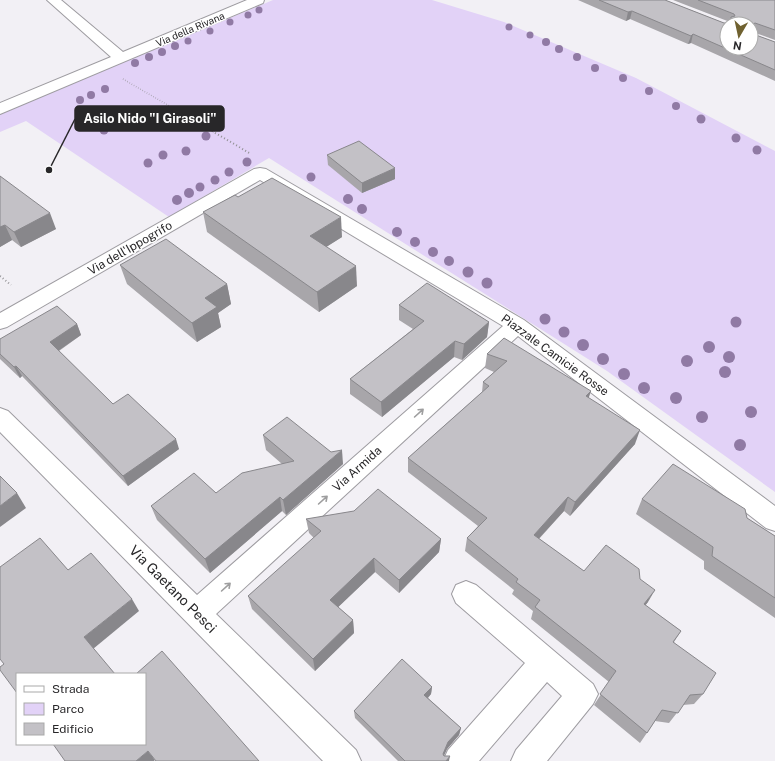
<svg xmlns="http://www.w3.org/2000/svg" width="775" height="761" viewBox="0 0 775 761" font-family="'Public Sans',sans-serif">
  <rect width="100%" height="100%" fill="#f2f0f5"/>
  <!-- green -->
  <path fill="#e2d2f7" d="M273,0H432L504,22L636,78L775,151V492L607,371L269,158L169,217L26,121L0,132V114Z"/>
  <g fill="none" stroke-linecap="round" stroke-linejoin="round">
    <!-- minor casing -->
    <g stroke="#9e9ca1" stroke-width="2">
      <g id="minor">
        <path d="M47,0H61L123,52L247,0H264L263,3L0,114V103L111,57Z"/>
        <path d="M260,168L266,169L524,320L775,506V531L766,528L518,336L216,614L356,750L361,761H323L0,432V408L8,411L197,595L503,326L260,180L7,327L0,329V313L254,169Z"/>
        <path d="M466,581L476,585L593,684L598,694L593,704L547,761H511L516,750L562,696L547,682L479,761H443L448,750L525,663L456,603L452,594L456,585Z"/>
      </g>
    </g>
    <!-- path-far1 -->
    <path stroke="#929194" stroke-width="1.5" stroke-dasharray="0.5 2" stroke-linecap="butt" d="M123,79L214,132"/>
    <!-- path -->
    <g stroke="#929194" stroke-width="2" stroke-dasharray="1 2.5" stroke-linecap="butt">
      <path d="M212,131L251,154"/>
      <path d="M0,276L11,285"/>
    </g>
    <!-- minor -->
    <use href="#minor" fill="#fff" fill-rule="evenodd"/>
  </g>
  <!-- trees -->
  <g fill="#907aa4">
    <circle cx="259" cy="10" r="3.5"/>
    <circle cx="248" cy="15" r="3.5"/>
    <circle cx="230" cy="22" r="3.5"/>
    <circle cx="509" cy="27" r="3.5"/>
    <circle cx="210" cy="31" r="3.5"/>
    <circle cx="530" cy="35" r="3.5"/>
    <circle cx="188" cy="41" r="3.5"/>
    <circle cx="546" cy="42" r="4"/>
    <circle cx="175" cy="46" r="4"/>
    <circle cx="559" cy="49" r="4"/>
    <circle cx="162" cy="52" r="4"/>
    <circle cx="149" cy="57" r="4"/>
    <circle cx="577" cy="57" r="4"/>
    <circle cx="135" cy="63" r="4"/>
    <circle cx="595" cy="68" r="4"/>
    <circle cx="623" cy="78" r="4"/>
    <circle cx="105" cy="89" r="4"/>
    <circle cx="649" cy="91" r="4"/>
    <circle cx="91" cy="95" r="4"/>
    <circle cx="80" cy="100" r="4"/>
    <circle cx="676" cy="106" r="4"/>
    <circle cx="701" cy="119" r="4.5"/>
    <circle cx="104" cy="130" r="4.5"/>
    <circle cx="206" cy="136" r="4.5"/>
    <circle cx="736" cy="138" r="4.5"/>
    <circle cx="757" cy="150" r="4.5"/>
    <circle cx="186" cy="151" r="4.5"/>
    <circle cx="163" cy="155" r="4.5"/>
    <circle cx="247" cy="162" r="4.5"/>
    <circle cx="148" cy="163" r="4.5"/>
    <circle cx="229" cy="172" r="4.5"/>
    <circle cx="311" cy="177" r="4.5"/>
    <circle cx="215" cy="180" r="4.5"/>
    <circle cx="200" cy="187" r="4.5"/>
    <circle cx="189" cy="193" r="5"/>
    <circle cx="348" cy="199" r="5"/>
    <circle cx="177" cy="200" r="5"/>
    <circle cx="362" cy="209" r="5"/>
    <circle cx="397" cy="232" r="5"/>
    <circle cx="415" cy="242" r="5"/>
    <circle cx="433" cy="252" r="5"/>
    <circle cx="449" cy="261" r="5"/>
    <circle cx="468" cy="272" r="5.5"/>
    <circle cx="487" cy="283" r="5.5"/>
    <circle cx="545" cy="319" r="5.5"/>
    <circle cx="736" cy="322" r="5.5"/>
    <circle cx="564" cy="332" r="5.5"/>
    <circle cx="583" cy="345" r="6"/>
    <circle cx="709" cy="347" r="6"/>
    <circle cx="729" cy="357" r="6"/>
    <circle cx="603" cy="359" r="6"/>
    <circle cx="687" cy="361" r="6"/>
    <circle cx="725" cy="372" r="6"/>
    <circle cx="624" cy="374" r="6"/>
    <circle cx="644" cy="388" r="6"/>
    <circle cx="676" cy="398" r="6"/>
    <circle cx="751" cy="412" r="6"/>
    <circle cx="702" cy="417" r="6"/>
    <circle cx="740" cy="445" r="6"/>
  </g>
  <!-- wall -->
  <g fill="#a8a6aa">
    <path d="M578,0H665L724,23H729L730,22L673,0H775V40L753,32V34L775,42V81L691,43L688,44L630,19L626,21Z"/>
    <path d="M327,155L395,179L362,193L328,165Z"/>
    <path d="M0,176L56,229L21,247L12,240L0,247Z"/>
    <path d="M238,197L342,237L326,247L357,286L319,312L207,232L203,212Z"/>
    <path d="M120,265L227,284L231,304L218,313L221,327L197,342L127,284Z"/>
    <path d="M399,305L489,322L487,337L462,360L454,357L382,417L350,394V379L413,329L399,320Z"/>
    <path d="M77,324L81,335L59,351L113,404L179,449L128,486L22,376L20,378L0,359V339Z"/>
    <path d="M504,338L589,398L635,444L570,516L564,511L539,539L584,571L640,579L648,602L645,605L681,631L674,642L703,694L694,704L683,705L669,723L655,721L640,743L594,705L609,682L531,619L533,611L512,594L514,590L465,551L467,538L478,526L408,472V458L482,392L483,382L494,372L485,368L487,354Z"/>
    <path d="M263,435L343,464L286,515L282,511L210,573L157,520L151,506L216,493L282,464L266,450Z"/>
    <path d="M642,499L747,518L775,536V618L704,569V561L636,514Z"/>
    <path d="M306,519L441,539L439,552L399,593L375,572L338,607L353,620L354,633L315,671L252,609L248,596L314,538L309,533Z"/>
    <path d="M432,687L431,694L428,698L461,728L459,735L447,749L444,755L449,761H398L355,718L354,711Z"/>
  </g>
  <!-- shaded-wall -->
  <g fill="#88878b">
    <path d="M632,11L630,19L626,21L628,12Z"/>
    <path d="M693,34L691,43L688,44L691,36Z"/>
    <path d="M395,168V179L362,193V183Z"/>
    <path d="M50,213L56,229L21,247L14,232Z"/>
    <path d="M341,217L342,237L312,256L310,236Z"/>
    <path d="M5,225L12,240L0,247V227Z"/>
    <path d="M356,266L357,286L319,312L317,292Z"/>
    <path d="M227,284L231,304L218,313L221,327L197,342L192,323L205,298Z"/>
    <path d="M489,322L487,337L462,360L464,344Z"/>
    <path d="M77,324L81,335L55,353L50,342Z"/>
    <path d="M455,341L454,357L382,417L381,402Z"/>
    <path d="M16,366L22,376L20,378L14,367Z"/>
    <path d="M591,391L586,406V396Z"/>
    <path d="M640,430L635,444L570,516L575,502Z"/>
    <path d="M176,439L179,449L128,486L123,476Z"/>
    <path d="M342,450L343,464L286,515L283,500Z"/>
    <path d="M17,493L26,508L0,527V506Z"/>
    <path d="M280,497L282,511L210,573L205,559Z"/>
    <path d="M568,497L564,511L530,548L534,535Z"/>
    <path d="M441,539L439,552L399,593V580Z"/>
    <path d="M374,558L375,572L332,613L330,600Z"/>
    <path d="M655,590L648,602L637,616L644,604Z"/>
    <path d="M132,599L139,611L93,649L84,637Z"/>
    <path d="M353,620L354,633L315,671L313,659Z"/>
    <path d="M432,687L431,694L423,703L424,695Z"/>
    <path d="M461,728L459,735L447,749L442,760L443,754L448,742Z"/>
    <path d="M148,751L155,760L154,761H136Z"/>
    <path d="M450,756L449,761H446Z"/>
  </g>
  <!-- building -->
  <g fill="#c3c1c6" stroke="#88878b" fill-rule="evenodd">
    <path d="M599,0H665L724,23H731V17L735,16L734,14L698,0H775V30L755,23L753,24V34L775,42V70L693,34L691,36L632,11L628,12ZM727,24H751V48H727Z"/>
    <path d="M359,141L395,168L362,183L327,155Z"/>
    <path d="M0,176L50,213L14,232L5,225L0,227Z"/>
    <path d="M272,178L341,217L310,236L356,266L317,292L203,212L235,195L238,197Z"/>
    <path d="M166,239L227,284L205,298L217,307L192,323L120,265Z"/>
    <path d="M427,283L489,322L464,344L455,341L381,402L350,379L424,321L399,305Z"/>
    <path d="M57,306L77,324L50,342L113,404L128,394L176,439L123,476L16,366L14,367L0,354V339Z"/>
    <path d="M504,338L591,391L586,396L640,430L575,502L568,497L534,535L584,571L606,545L639,569L640,579L655,590L644,604L681,631L673,642L716,673L703,694L690,695L678,713L662,710L647,733L600,694L616,671L535,607L540,600L516,582L518,579L467,538L487,518L408,458L489,386L483,382L507,361L487,354Z"/>
    <path d="M287,417L331,452L342,450L283,500L280,497L205,559L151,506L194,473L216,493L242,473L294,461L263,435Z"/>
    <path d="M673,464L745,509L747,518L775,536V598L712,556L713,547L642,499Z"/>
    <path d="M0,476L17,493L0,506Z"/>
    <path d="M378,489L441,539L399,580L374,558L330,600L353,620L313,659L248,596L321,531L306,519L354,511Z"/>
    <path d="M40,538L68,570L91,553L132,599L84,637L115,674H17V693L0,670V667L4,664L0,659V567Z"/>
    <path d="M162,651L259,761H156L148,751L136,761H65L53,744H145V674H136Z"/>
    <path d="M402,659L432,687L424,695L461,728L448,742L443,754L444,756H450L446,761H405L354,711Z"/>
  </g>
  <!-- one-way arrows -->
  <defs><path id="oneway-shaft" d="M-6 0H5M1.5-3L5.5 0L1.5 3" fill="none" stroke-width="1.6" stroke-linecap="round" stroke-linejoin="round"/></defs>
  <g stroke="#9e9e9f">
    <use href="#oneway-shaft" transform="translate(419 413) rotate(-42)"/>
    <use href="#oneway-shaft" transform="translate(323 500) rotate(-42)"/>
    <use href="#oneway-shaft" transform="translate(226 587) rotate(-42)"/>
  </g>
  <g text-anchor="middle" stroke-width="3" stroke-linejoin="round" paint-order="stroke">
    <!-- far-street labels -->
    <g font-size="10" fill="#282729" stroke="#fff">
      <text transform="translate(190 29) rotate(-23)" y="4">Via della Rivana</text>
    </g>
    <!-- street labels -->
    <g font-size="12" fill="#282729" stroke="#fff">
      <text transform="translate(130 248) rotate(-30)" y="4">Via dell'Ippogrifo</text>
      <text transform="translate(555 355) rotate(36)" y="4">Piazzale Camicie Rosse</text>
      <text transform="translate(357 469) rotate(-42)" y="4">Via Armida</text>
    </g>
    <!-- near-street labels -->
    <g font-size="14" fill="#282729" stroke="#fff">
      <text transform="translate(173 589) rotate(45)" y="5">Via Gaetano Pesci</text>
    </g>
  </g>
  <!-- callouts -->
  <path fill="none" stroke="#282729" stroke-width="1.5" d="M49 170L75 119"/>
  <circle fill="#282729" stroke="#fff" stroke-width="1.5" cx="49" cy="170" r="4"/>
  <rect fill="#282729" stroke="#282729" stroke-width="1.5" x="75" y="106" width="149" height="25" rx="4"/>
  <g font-size="13" text-anchor="middle" font-weight="bold" fill="#fff">
    <text x="150" y="123">Asilo Nido "I Girasoli"</text>
  </g>
  <!-- legend -->
  <rect x="16" y="673" width="130" height="72" fill="#ffffff" stroke="#a9a9a9"/>
  <rect x="24" y="686" width="20" height="6" fill="#ffffff" stroke="#a9a9a9"/>
  <text x="52" y="693" font-size="12" fill="#282729">Strada</text>
  <rect x="24" y="703" width="20" height="12" fill="#e2d2f7" stroke="#a9a9a9"/>
  <text x="52" y="713" font-size="12" fill="#282729">Parco</text>
  <rect x="24" y="723" width="20" height="12" fill="#c3c1c6" stroke="#a9a9a9"/>
  <text x="52" y="733" font-size="12" fill="#282729">Edificio</text>
  <!-- north arrow -->
  <g transform="translate(739 36) rotate(189)"><circle r="19" fill="#ffffff" stroke="#a9a9a9"/>
  <path d="M0-3L7 15L0 10L-7 15Z" fill="#706230"/>
  <text y="-6" font-size="11" font-weight="bold" text-anchor="middle" fill="#282729">N</text>
  </g>
</svg>
